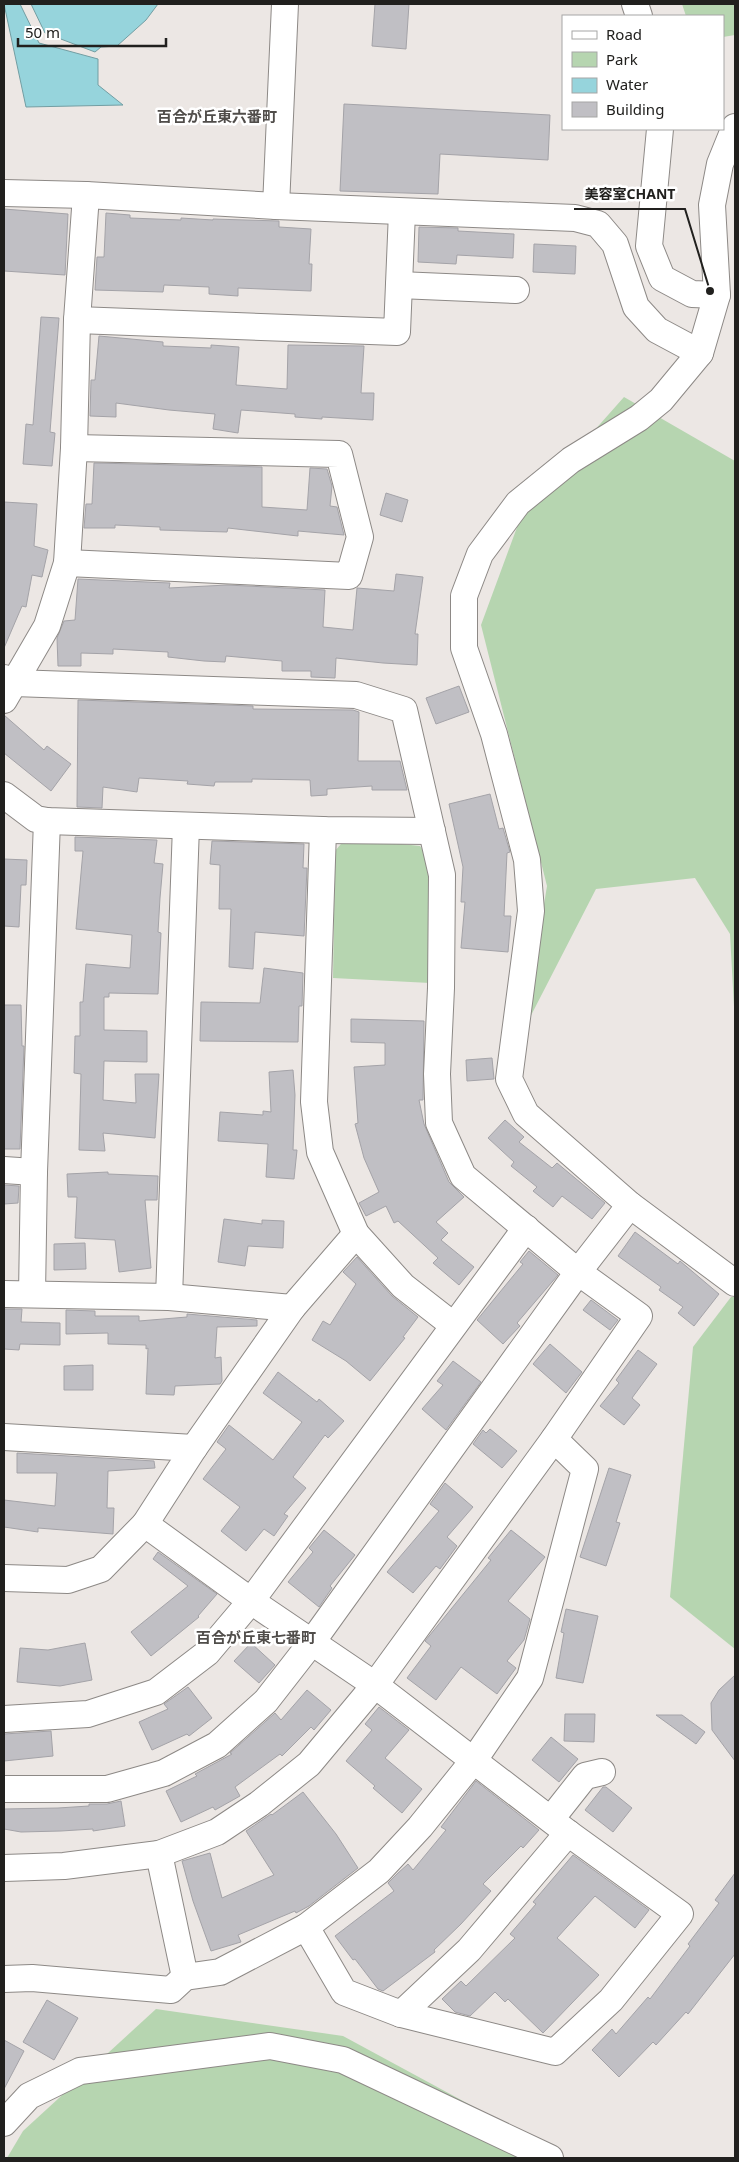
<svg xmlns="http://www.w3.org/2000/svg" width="739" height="2162" viewBox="0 0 739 2162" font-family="'Noto Sans','Noto Sans JP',sans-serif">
  <rect width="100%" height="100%" fill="#ece7e4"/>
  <!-- green -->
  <g fill="#b6d5b0">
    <path d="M682,4H735V35L723,37V16H686Z"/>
    <path d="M624,397L735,461V1025L730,934L695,878L596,889L523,1031L547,886L481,625L523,511Z"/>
    <path d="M346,838L420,846L432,862L430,983L333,978L335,851Z"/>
    <path d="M731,1297H735V1649L670,1597L693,1347Z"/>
    <path d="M156,2009L343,2036L500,2121L522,2158H7L23,2131Z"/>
  </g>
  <!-- water -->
  <g fill="#96d4dc" stroke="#739ea3">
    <path d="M4,4H20L39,43L98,59V85L123,105L26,107Z"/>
    <path d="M31,4H158L146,20L117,46L101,47L95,52L45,33Z"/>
  </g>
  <!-- building -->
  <g fill="#c0bfc4" stroke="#a4a3a8">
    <path d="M375,4H409L406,49L372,46Z"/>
    <path d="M344,104L550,115L548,160L440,154L438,194L340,191Z"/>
    <path d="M4,209L68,214L65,275L4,271Z"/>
    <path d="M106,213L130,215V218L181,220V218L213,220V219L279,221V227L311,229L309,264H312L311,291L238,288V296L209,294V287L164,285L163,292L95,290L97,257H104Z"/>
    <path d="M419,227L458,228V231L514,234L513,258L457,255L456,264L418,262Z"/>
    <path d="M534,244L576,246L575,274L533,272Z"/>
    <path d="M41,317L59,318L50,432L55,433L52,466L23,464L26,424L33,425Z"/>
    <path d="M99,336L163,342V346L211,348V345L239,347L236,385L287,389L288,345L364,346L361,393H374L373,420L322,417V419L295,417V414L241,410L238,433L213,429L215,414L169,410L116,403V417L90,416L91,380H95Z"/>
    <path d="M94,463L262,467V507L307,510L310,468L327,469L332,486L330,506L337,507L344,535L298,531V536L228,528L227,532L160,530V527L115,525V528H84L86,504H92Z"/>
    <path d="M386,493L408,500L402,522L380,515Z"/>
    <path d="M4,502L37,504L34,546L48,550L42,577L32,575L26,607L22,606L4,648Z"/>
    <path d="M396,574L423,577L415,634H418L417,665L383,663L336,658L335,678L311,677V671H282V661L226,656L225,662L204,661L168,657V652L113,649V654L81,653V666H58L57,638L64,621L75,620L78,579L170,583L169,588L227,585L325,590L323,627L353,630L357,588L394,591Z"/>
    <path d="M459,686L469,712L436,724L426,698Z"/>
    <path d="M78,700L253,706V709L353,710L359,712L358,761H400L407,790H372V786L327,789V795L311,796L310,780L252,779V782H215L214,786L187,784L188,781L139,778L137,792L103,787L102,808L77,807Z"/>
    <path d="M4,715L44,750L47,746L71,764L51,791L4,753Z"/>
    <path d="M490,794L499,829L503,828L510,852L507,853L504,916H511L508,952L461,948L465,902H461L463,867L449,804Z"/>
    <path d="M75,837L157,840L154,863L163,864L160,898L158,932L161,933L158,994L109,993V997H104V1030L147,1031V1062L104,1061L103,1100L136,1103L135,1074H159L155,1138L103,1133L105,1151L79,1150L81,1074L74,1073L75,1036H80V1002H83L86,964L130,968L132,935L76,929L83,851H75Z"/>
    <path d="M212,841L304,844L303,868H307L304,936L255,932L253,969L229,967L231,909H219L220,865L210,864Z"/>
    <path d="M4,859L27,860L26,885H21L19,927L4,926Z"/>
    <path d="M264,968L303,973L302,1006H299L298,1042L200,1041L201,1002L260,1003Z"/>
    <path d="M4,1005H21L22,1046H24L20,1149H4Z"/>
    <path d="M351,1019L424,1021L423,1100H419L424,1124L449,1182L464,1197L436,1222L448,1233L441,1240L474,1267L459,1285L433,1263L438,1258L398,1221L394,1223L386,1206L366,1216L359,1203L379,1192L364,1158L355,1124L358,1123L354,1067L385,1065V1043L351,1042Z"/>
    <path d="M492,1058L494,1079L467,1081L466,1060Z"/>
    <path d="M293,1070L295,1095L293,1150H297L294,1179L266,1177L268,1144L218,1141L220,1112L263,1115V1111L271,1112L269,1072Z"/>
    <path d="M505,1120L524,1137L519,1142L552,1168L557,1163L605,1203L592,1219L562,1196L553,1207L533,1191L537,1187L511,1166L514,1162L488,1138Z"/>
    <path d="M108,1172V1174L158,1176L157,1200H145L151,1268L119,1272L115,1240L75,1238L77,1197H68L67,1174Z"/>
    <path d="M4,1185L19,1186L18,1203L4,1204Z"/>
    <path d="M224,1219L262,1224V1220L284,1221L283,1248L248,1246L245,1266L218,1262Z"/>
    <path d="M635,1232L678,1264L680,1261L719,1294L694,1326L678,1313L683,1307L659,1290L661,1287L618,1256Z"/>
    <path d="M85,1243L86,1269L54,1270V1244Z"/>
    <path d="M529,1251L558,1275L517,1323L520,1326L503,1344L477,1320L523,1264L520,1262Z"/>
    <path d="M357,1257L392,1296L418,1317L403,1337L405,1338L370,1381L346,1361L312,1340L323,1321L330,1325L356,1284L343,1272Z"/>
    <path d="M591,1300L618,1320L610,1330L583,1310Z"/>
    <path d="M4,1309H22L21,1322L60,1323V1345L20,1344L19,1350L4,1349Z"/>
    <path d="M66,1310L95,1311V1316H139V1321L187,1317V1314L257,1320V1326L217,1327L215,1358L221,1357L222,1381L220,1384L175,1386L174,1395L146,1394L148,1348L146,1349V1345L108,1344V1333L66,1334Z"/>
    <path d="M550,1344L582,1372L566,1393L533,1364Z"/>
    <path d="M638,1350L657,1364L632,1398L640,1405L624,1425L600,1406L619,1383L616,1380Z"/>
    <path d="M453,1361L481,1382L446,1430L422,1409L443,1385L437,1381Z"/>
    <path d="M93,1365V1390H64V1366Z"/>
    <path d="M278,1372L317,1402L319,1399L344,1421L328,1438L325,1435L293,1477L306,1488L284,1514L288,1516L274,1536L264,1529L246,1551L221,1531L240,1507L203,1479L226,1449L217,1442L229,1425L273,1460L302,1422L263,1393Z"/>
    <path d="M490,1429L517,1451L502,1468L473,1444L483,1430L486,1433Z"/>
    <path d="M17,1453L154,1461L155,1468L108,1471L107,1508H114L113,1534L38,1528V1532L4,1527V1500L55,1506L57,1473H17Z"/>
    <path d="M609,1468L631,1475L616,1522L620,1523L606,1566L580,1557Z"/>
    <path d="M445,1483L473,1507L447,1537L457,1546L440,1569L436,1566L413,1593L387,1572L439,1511L430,1504Z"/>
    <path d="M324,1530L355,1555L330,1586L332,1588L319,1607L288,1582L313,1552L309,1548Z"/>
    <path d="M511,1530L545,1557L508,1601L530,1619L524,1640L507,1661L516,1668L497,1694L461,1667L436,1700L407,1678L431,1646L425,1641L491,1560L488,1558Z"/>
    <path d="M158,1552L217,1594L198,1616L199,1617L151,1656L131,1632L188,1586L153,1559Z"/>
    <path d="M566,1609L598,1616L583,1683L556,1678L564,1633L561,1632Z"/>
    <path d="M85,1643L92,1680L60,1686L17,1682L20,1648L48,1650Z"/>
    <path d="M251,1643L275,1665L259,1683L234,1661Z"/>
    <path d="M735,1675V1761L712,1730L711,1703L719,1690Z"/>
    <path d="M188,1687L212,1718L189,1736L187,1734L152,1750L139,1722L168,1709L164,1704Z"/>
    <path d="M307,1690L331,1710L314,1730L311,1727L282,1756L280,1754L235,1787L240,1796L215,1810L213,1807L181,1822L166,1791L197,1776L195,1774L232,1754L230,1753L275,1713L281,1720Z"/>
    <path d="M379,1707L409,1730L385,1758L422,1789L402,1813L373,1788L375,1786L346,1761L372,1730L365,1724Z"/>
    <path d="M565,1714H595L594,1742L564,1741Z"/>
    <path d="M656,1715H682L705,1732L696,1744Z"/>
    <path d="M51,1731L53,1756L4,1761V1734Z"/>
    <path d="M551,1737L578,1759L559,1782L532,1760Z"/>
    <path d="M476,1781L539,1830L523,1848L521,1846L483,1884L491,1891L461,1924L434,1950L435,1952L383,1991L378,1989L355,1959L353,1960L335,1936L394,1891L388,1883L398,1873L408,1864L413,1870L446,1830L441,1827Z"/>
    <path d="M603,1787H606L632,1808L613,1832L585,1810Z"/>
    <path d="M303,1792L336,1834L358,1868L309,1906L296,1913L295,1911L238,1935L241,1942L211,1951L193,1901L182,1861L210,1853L222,1898L274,1875L246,1831L271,1814L272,1815Z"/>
    <path d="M121,1801L125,1826L93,1831V1829L61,1831L21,1832L4,1829V1809L58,1808L89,1806V1804H107Z"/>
    <path d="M573,1855L649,1910L635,1928L595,1896L557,1938L599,1975L543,2033L508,1999L505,2002L495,1992L470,2016L455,2012L442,1999L461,1981L466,1986L515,1938L510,1934L536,1904L533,1902Z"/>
    <path d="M735,1873V1954L688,2014L686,2012L656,2045L653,2042L619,2077L592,2050L612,2029L616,2034L648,1997L650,1999L690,1946L688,1944L719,1903L715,1900Z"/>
    <path d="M47,2000L78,2018L54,2060L23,2042Z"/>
    <path d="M4,2040L24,2051L4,2089Z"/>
  </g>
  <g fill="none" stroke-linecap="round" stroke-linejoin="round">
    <!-- minor casing -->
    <g stroke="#8d8986" stroke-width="28">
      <g id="minor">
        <path d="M635,4L639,16"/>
        <path d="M735,127L720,164L712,205L717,295L700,353L661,400L639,418L571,460L518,503L480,554L464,596V648L494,734L527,860L531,911L509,1079L526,1114L630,1205L735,1283"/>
        <path d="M660,129L649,246L662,278L692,294L717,295"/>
        <path d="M4,193L86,195L276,206L575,218L598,224L615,244L636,307L657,330L700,353"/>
        <path d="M276,206L285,4"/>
        <path d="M399,285L516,290"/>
        <path d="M77,320L397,332L402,212"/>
        <path d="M67,563L349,576L360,537L339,454L74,448"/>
        <path d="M4,678L14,683L356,695L404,710L442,875L441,988L437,1074L439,1123L463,1176L578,1272L639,1316L554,1439L375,1685L309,1764L259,1804L217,1832L159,1854L64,1866L4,1868"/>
        <path d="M4,700L47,626L67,563L74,448L77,320L86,195"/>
        <path d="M4,795L36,819L47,821L323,830L432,831"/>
        <path d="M323,830L314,1102L320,1152L356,1234L403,1286L453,1325"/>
        <path d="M4,1170L34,1172"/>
        <path d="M4,1294L169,1297L292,1308"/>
        <path d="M32,1294L34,1172L47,821"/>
        <path d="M169,1297L186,826"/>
        <path d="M4,1437L194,1448"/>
        <path d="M145,1524L251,1601L375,1685L568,1833L680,1914L611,2000L555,2052L401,2014L344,1992L306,1927"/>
        <path d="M4,1578L68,1580L101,1569L145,1524L194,1448L292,1308L356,1234"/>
        <path d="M4,1719L88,1714L156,1692L207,1653L251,1601L526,1228"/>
        <path d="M4,1789H107L164,1773L217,1745L266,1701L312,1642L578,1272L630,1205"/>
        <path d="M551,1819L585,1776L602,1772"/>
        <path d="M159,1854L185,1977"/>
        <path d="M4,1979L32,1978L171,1990L185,1977L220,1972L306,1927L379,1871L420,1827L474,1760L530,1678L585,1469L554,1439"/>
        <path d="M401,2014L469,1950L568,1833"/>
        <path d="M4,2123L29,2096L80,2071L270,2046L343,2060L550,2158"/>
      </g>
    </g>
    <!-- minor -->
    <use href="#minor" stroke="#fff" stroke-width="26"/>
  </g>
  <g text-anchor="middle" stroke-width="5" stroke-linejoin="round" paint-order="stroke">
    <!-- quarter labels -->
    <g font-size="15" font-weight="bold" fill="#504d4a" stroke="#fff">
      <text x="217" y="122">百合が丘東六番町</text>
      <text x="256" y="1643">百合が丘東七番町</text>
    </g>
  </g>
  <!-- callouts -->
  <path fill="none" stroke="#21201e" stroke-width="2" d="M710 291L685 209H574"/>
  <circle fill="#21201e" stroke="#fff" stroke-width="2" cx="710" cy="291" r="5"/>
  <g font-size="14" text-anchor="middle" font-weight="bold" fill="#21201e" stroke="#fff" stroke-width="5" stroke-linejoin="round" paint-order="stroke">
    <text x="630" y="199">美容室CHANT</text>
  </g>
  <!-- border -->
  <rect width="739" height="2162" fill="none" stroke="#21201e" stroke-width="10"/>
  <!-- legend -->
  <rect x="562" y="15" width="162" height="115" fill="#ffffff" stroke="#a6a6a5"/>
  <rect x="572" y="31" width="25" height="8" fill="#ffffff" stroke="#a6a6a5"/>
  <text x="606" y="40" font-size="15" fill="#21201e">Road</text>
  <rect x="572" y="52" width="25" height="15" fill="#b6d5b0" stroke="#a6a6a5"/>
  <text x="606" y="65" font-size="15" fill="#21201e">Park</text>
  <rect x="572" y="78" width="25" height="15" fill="#96d4dc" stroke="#a6a6a5"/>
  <text x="606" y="90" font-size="15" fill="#21201e">Water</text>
  <rect x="572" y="102" width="25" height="15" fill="#c0bfc4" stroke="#a6a6a5"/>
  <text x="606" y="115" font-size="15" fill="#21201e">Building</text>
  <!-- scale -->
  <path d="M18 38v8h148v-8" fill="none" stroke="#21201e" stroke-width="2.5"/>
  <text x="25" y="38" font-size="15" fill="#21201e" stroke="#ffffff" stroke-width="4" paint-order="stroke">50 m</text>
</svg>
